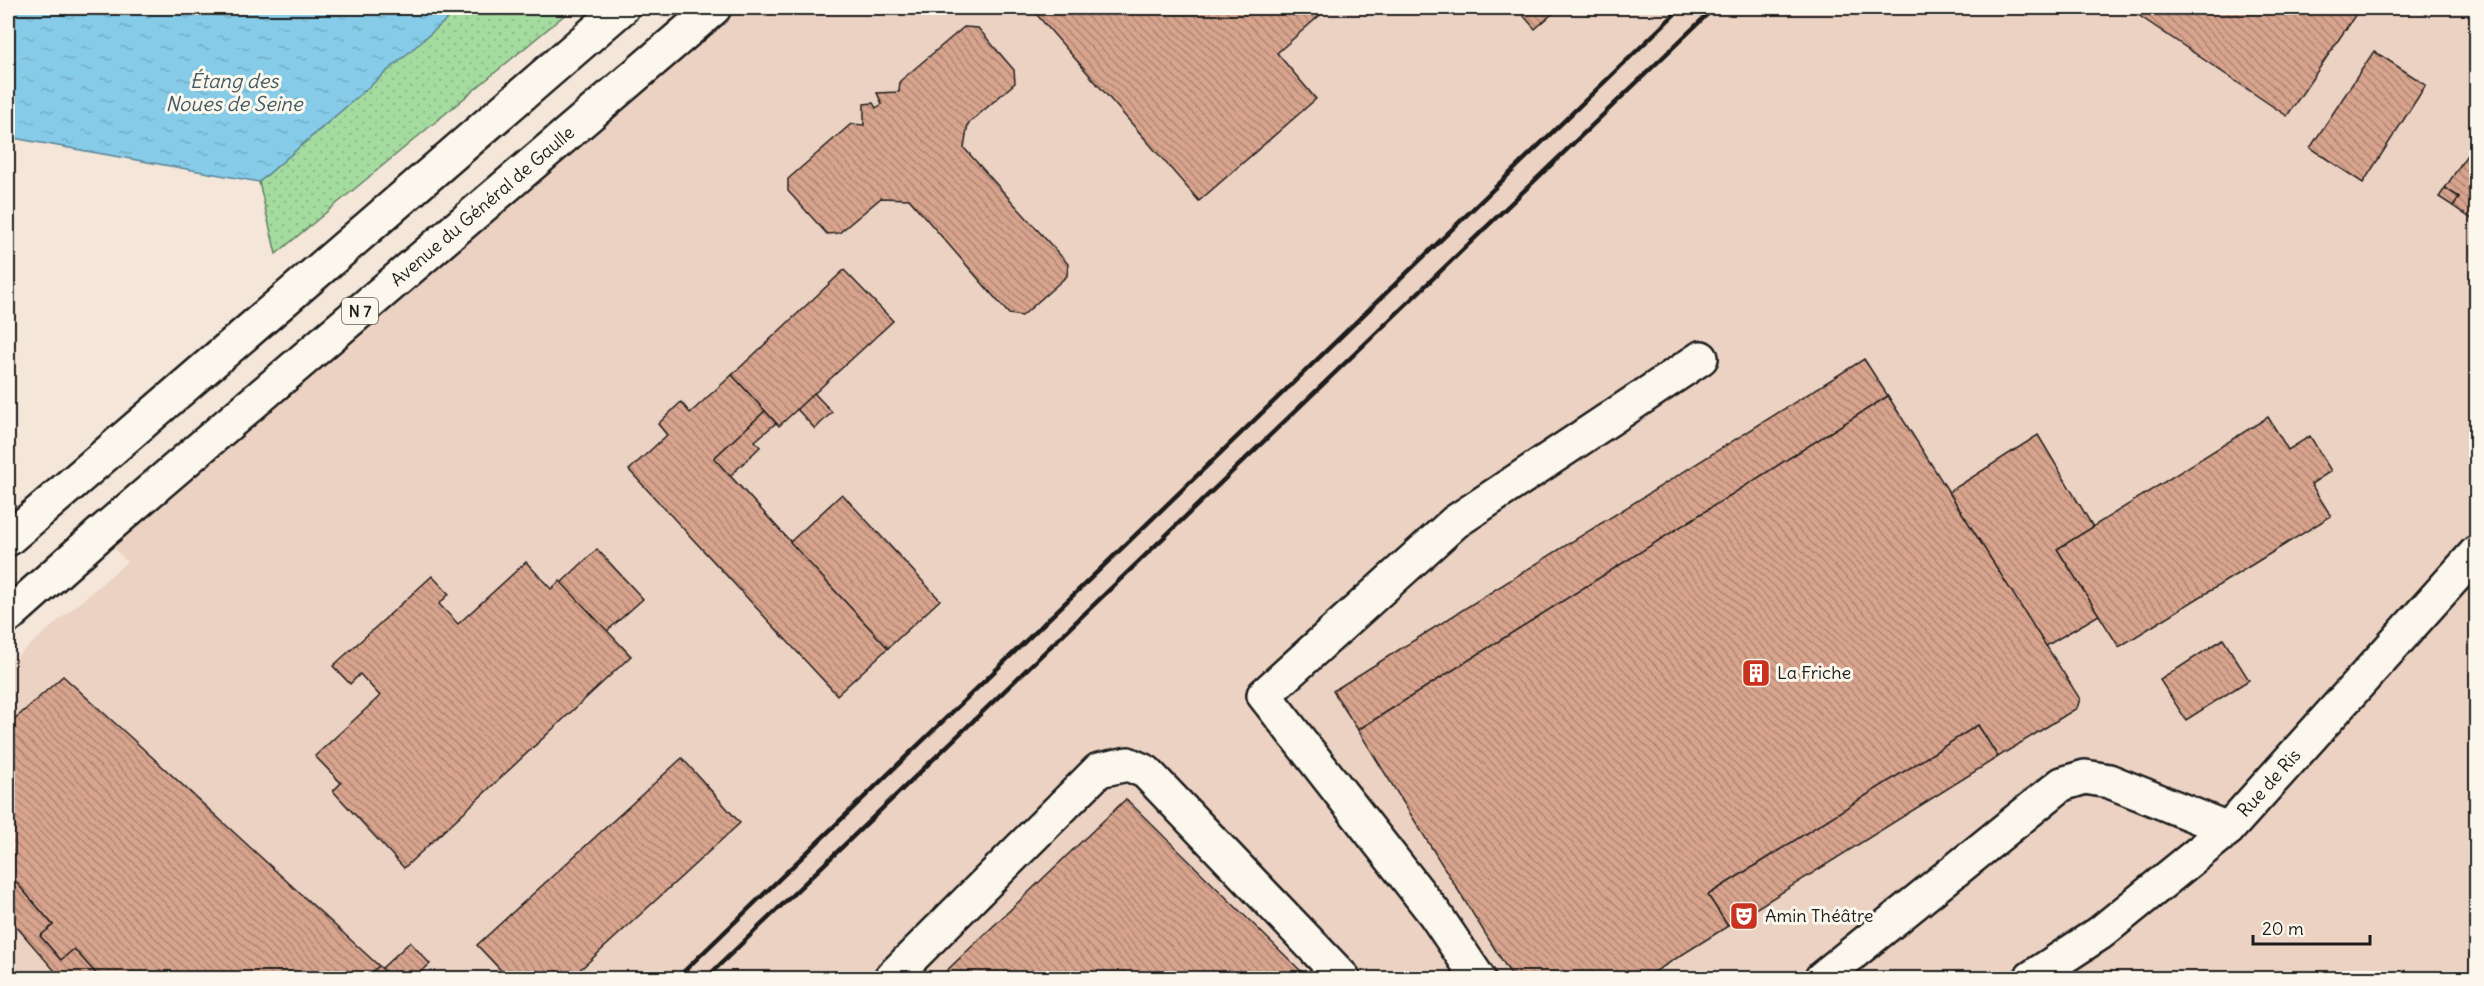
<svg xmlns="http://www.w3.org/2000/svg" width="2484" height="986" viewBox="0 0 2484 986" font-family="Delius,sans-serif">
  <defs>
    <pattern id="park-dots" width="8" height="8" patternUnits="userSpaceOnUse" patternTransform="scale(1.5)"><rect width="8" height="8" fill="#a4db9f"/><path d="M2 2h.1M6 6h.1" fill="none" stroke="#8dbb88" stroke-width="1.8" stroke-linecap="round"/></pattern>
    <pattern id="water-ripples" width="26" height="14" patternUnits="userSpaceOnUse" patternTransform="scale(1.5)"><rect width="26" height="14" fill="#86cbe8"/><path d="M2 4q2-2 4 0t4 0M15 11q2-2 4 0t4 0" fill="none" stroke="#73aec6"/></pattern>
    <pattern id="building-back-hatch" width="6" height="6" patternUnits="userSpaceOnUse" patternTransform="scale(1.5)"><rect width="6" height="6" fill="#d9a48e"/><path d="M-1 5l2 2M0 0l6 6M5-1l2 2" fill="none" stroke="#af8573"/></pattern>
  </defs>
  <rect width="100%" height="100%" fill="#f4e6d9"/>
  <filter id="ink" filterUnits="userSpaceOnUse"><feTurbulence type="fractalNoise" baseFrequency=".0167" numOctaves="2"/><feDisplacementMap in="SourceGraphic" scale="12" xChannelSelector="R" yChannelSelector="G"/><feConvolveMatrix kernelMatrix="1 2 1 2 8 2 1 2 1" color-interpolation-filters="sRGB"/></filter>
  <g filter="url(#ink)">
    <!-- built -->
    <path fill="#ecd2c2" d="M714,8H2476V978H8V664L127,562L101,533Z"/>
    <!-- park -->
    <path fill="url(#park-dots)" stroke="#607c5e" stroke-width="1.5" d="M460,8H573L276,254L259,182Z"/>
    <!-- water -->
    <path fill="url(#water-ripples)" stroke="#5c8596" stroke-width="1.5" d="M8,8H460L259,182L8,137Z"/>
    <!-- building -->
    <g fill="url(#building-back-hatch)" stroke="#1c1c1c" stroke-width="1.5">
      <path d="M1031,8H1328L1277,53L1316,99L1199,201Z"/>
      <path d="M1517,8H1559L1535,29Z"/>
      <path d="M2128,8H2360L2287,116Z"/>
      <path d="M964,27L978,28L1014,70L1015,83L968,124L964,148L1068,264L1067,276L1022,316L1009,314L909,199L881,198L839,233L827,234L788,191V179L851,124L864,125V104L873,103L876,108L882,104L877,93L899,92L900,81Z"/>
      <path d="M2374,51L2426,85L2363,183L2310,148Z"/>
      <path d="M2476,141V222L2453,206L2459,197L2445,188Z"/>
      <path d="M2445,188L2459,197L2453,206L2439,197Z"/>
      <path d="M844,270L893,321L779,426L732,375Z"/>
      <path d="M1864,359L1888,396L1358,730L1333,691Z"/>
      <path d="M732,375L765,411L714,458L888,648L837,695L629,470L667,435L658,424L681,402L690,413Z"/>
      <path d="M814,393L832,412L815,429L797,409Z"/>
      <path d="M1888,396L2080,699L2077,708L1998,757L1978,725L1708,895L1728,926L1645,978H1513L1358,730Z"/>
      <path d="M765,411L776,423L755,441L760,447L730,476L714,458Z"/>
      <path d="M2268,417L2288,450L2310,436L2331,471L2311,484L2331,516L2119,647L2057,549Z"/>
      <path d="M2038,435L2093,527L2057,549L2099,615L2046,646L1949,492Z"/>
      <path d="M842,494L940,600L888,648L790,542Z"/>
      <path d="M597,549L643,599L607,631L561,583Z"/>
      <path d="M526,562L551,589L560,581L631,656L404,868L333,791L341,783L315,756L380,696L360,674L350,684L333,666L432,576L449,594L439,604L458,624Z"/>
      <path d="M2223,639L2249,680L2186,720L2160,680Z"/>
      <path d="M63,676L139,745L379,966L365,978H100L74,949L61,960L40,936L53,925L8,873V725Z"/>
      <path d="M1978,725L1998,757L1728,926L1708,895Z"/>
      <path d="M682,758L740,823L571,978H508L477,945Z"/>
      <path d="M1126,799L1308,978H939Z"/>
      <path d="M8,873L53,925L40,936L61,960L74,949L100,978H61L8,917Z"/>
      <path d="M410,942L430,964L414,978H392L381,969Z"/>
      <path d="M379,966L392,978H365Z"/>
    </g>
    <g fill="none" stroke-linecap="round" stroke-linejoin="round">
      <!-- minor casing -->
      <g stroke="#1c1c1c" stroke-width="38">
        <g id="minor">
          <path d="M891,978L1099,770L1128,764L1146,772L1343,978"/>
          <path d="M1478,978L1435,914L1264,695L1455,522L1701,358"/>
          <path d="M1822,978L2062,784L2085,777L2109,781L2228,829"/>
        </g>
      </g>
      <!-- major casing -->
      <g stroke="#1c1c1c" stroke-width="38">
        <g id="major">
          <path d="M8,539L622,8"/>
          <path id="s1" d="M8,616L101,533L714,8"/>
          <path id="s2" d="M2031,978L2100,933L2228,829L2476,553"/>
        </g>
      </g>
      <!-- minor -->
      <use href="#minor" stroke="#fbf7ec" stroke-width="33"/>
      <!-- major -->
      <use href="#major" stroke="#fbf7ec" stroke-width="33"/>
      <!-- rail -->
      <g stroke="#1c1c1c" stroke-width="4.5">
        <path d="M677,978L1681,8"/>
        <path d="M706,978L1714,8"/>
      </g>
    </g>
  </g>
  <!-- icons -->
  <defs>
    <g id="building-square" transform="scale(1.5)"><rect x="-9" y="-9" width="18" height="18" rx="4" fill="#c8321e" stroke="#fbf7ec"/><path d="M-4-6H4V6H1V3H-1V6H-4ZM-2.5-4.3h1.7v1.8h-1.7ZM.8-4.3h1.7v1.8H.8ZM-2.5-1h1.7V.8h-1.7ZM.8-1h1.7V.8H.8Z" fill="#fff"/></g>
    <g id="theatre-square" transform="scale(1.5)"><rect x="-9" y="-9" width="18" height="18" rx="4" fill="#c8321e" stroke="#fbf7ec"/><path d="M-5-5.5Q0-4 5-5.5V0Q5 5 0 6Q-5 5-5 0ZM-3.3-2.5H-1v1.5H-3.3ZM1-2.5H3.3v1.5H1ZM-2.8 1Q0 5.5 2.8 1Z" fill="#fff"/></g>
  </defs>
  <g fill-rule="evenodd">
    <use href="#building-square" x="1756" y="673"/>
    <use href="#theatre-square" x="1744" y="916"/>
  </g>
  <g text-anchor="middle" stroke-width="6" stroke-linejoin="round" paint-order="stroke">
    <!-- shield labels -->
    <rect fill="#fbf7ec" stroke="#5f5e5a" stroke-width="1.5" x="342" y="298" width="36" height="26" rx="4.5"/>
    <g font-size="16" font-weight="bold" fill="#1c1c1c">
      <text x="360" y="317">N 7</text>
    </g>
    <!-- street labels -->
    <g font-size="18" fill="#1c1c1c" stroke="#fbf7ec">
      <text dy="6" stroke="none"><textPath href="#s1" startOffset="627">Avenue du Général de Gaulle</textPath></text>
      <text dy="6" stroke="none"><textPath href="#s2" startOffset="309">Rue de Ris</textPath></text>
    </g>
    <!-- poi labels -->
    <g font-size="18" fill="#1c1c1c" stroke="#fbf7ec" text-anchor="start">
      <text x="1777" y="679">La Friche</text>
      <text x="1765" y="922">Amin Théâtre</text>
    </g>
    <!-- water labels -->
    <g font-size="20" font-style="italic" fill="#415963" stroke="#fbf7ec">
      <text x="234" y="88">Étang des<tspan x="234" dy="23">Noues de Seine</tspan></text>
    </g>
  </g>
  <!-- margin -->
  <rect width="2484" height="986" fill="none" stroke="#fbf7ec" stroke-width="30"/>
  <rect x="15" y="15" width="2454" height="956" fill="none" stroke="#1c1c1c" stroke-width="2" filter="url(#ink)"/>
  <!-- scale -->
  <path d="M2253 935v9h117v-9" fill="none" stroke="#1c1c1c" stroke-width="3"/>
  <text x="2262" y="935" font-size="18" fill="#1c1c1c" stroke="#fbf7ec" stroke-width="4.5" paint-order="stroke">20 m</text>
</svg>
